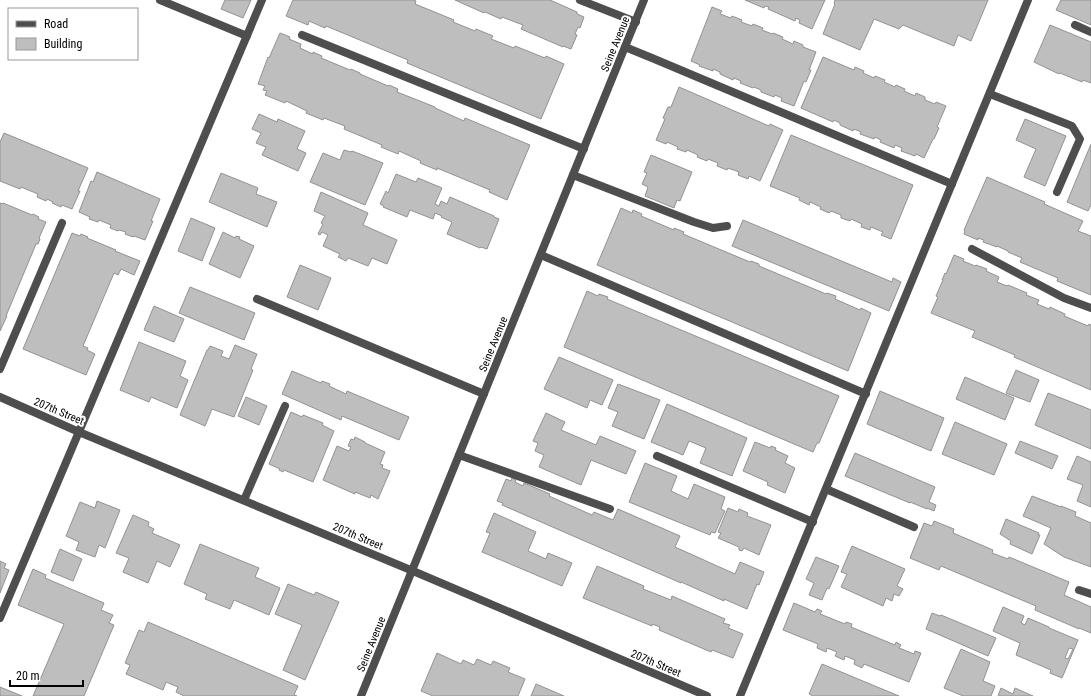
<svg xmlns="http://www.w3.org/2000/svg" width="1091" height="696" viewBox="0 0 1091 696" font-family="'Roboto Condensed',sans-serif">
  <rect width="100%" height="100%" fill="#fff"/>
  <!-- building -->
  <g fill="#bebebe" stroke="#929292" fill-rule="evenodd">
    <path d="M225,0H251L243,18L221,9Z"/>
    <path d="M293,0H413L416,1L415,4L454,20L453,22L475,31L476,29L493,36L491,39L514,48L515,46L545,58L546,56L564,64L541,119L407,63L408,60L326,26L325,28L309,21L308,25L286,16Z"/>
    <path d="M455,0H550L577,12V14L584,17L580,28L578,27L575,34L577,35L571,49L563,46V47L521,29L523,25L502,17L501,19L485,12L484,13Z"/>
    <path d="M745,0H825L812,29L799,23L800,20L796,18L795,21L768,9L769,7L765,6L764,8Z"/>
    <path d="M835,0H988L971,41L958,35L954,46L903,25L899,29L874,19L860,50L823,34L835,4L834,3Z"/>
    <path d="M1061,0H1091V25L1056,10Z"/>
    <path d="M712,7L722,11L720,14L731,18L732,16L742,20L741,22L752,26L753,24L763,28L762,30L772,34L773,33L783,37L782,39L793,44L794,41L803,45V47L816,52L809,70H811L806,82L804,81L794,106L781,101L782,98L775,95L774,97L761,92V90L754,87L753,88L740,83L741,81L734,78L733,80L720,74V72L713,69V71L699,66L700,65L691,61Z"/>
    <path d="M1050,25L1091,42V83L1083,80L1082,82L1060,73L1059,74L1034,62Z"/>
    <path d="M280,33L290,37L289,39L301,44L300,48L313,54V52L322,56L321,58L350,70L351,69L360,73V74L388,86L389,85L398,89L397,92L435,107V108L464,121L465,118L530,145L507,200L489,192L490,190L437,168V170L420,163L421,161L399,151L398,154L381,147L382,145L344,129L345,126L324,118L323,120L306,113L307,111L286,101L285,103L265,95L267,91L263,90L265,86L258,84L268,57L269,58Z"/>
    <path d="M823,57L854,70L855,67L864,71L863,73L874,78L875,76L885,80L884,82L895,87L896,85L905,89L904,91L915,96L916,93L925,97V100L935,104L936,102L946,106L937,127L939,128L934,139H933L924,158L916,154L915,156L901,151L902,148L895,145L894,148L880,142L881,140L875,137L874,139L860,134L861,132L854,129L853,131L840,125V123L834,120L833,122L801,108Z"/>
    <path d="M679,87L769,126L770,124L783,130L760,181L749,176L748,179L738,175L739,172L728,168L727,170L717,166L718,163L708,159L707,161L697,157L698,155L687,150L686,152L677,149L678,147L667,142L666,144L656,140L665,119L663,118L668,107H671Z"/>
    <path d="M259,114L277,122L278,119L305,131L297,149L306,153L298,171L262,155L266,147L256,143L261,133L252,129Z"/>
    <path d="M1025,119L1066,136L1045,186L1024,177L1036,149L1016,140Z"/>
    <path d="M4,133L88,168L78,191H80L72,209L62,205L61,207L52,203L53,202L47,199L46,201L37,197L38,194L21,187L20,189L0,181V142Z"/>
    <path d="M791,135L913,185L891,239L881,235L883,232L871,227L870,230L861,227L862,224L851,219L850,221L841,218V215L831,211L829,213L820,209L821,207L810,202L809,205L799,200L800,198L770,186Z"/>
    <path d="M1091,144V205L1088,211L1067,202Z"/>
    <path d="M344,150L351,152L352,151L383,163L365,205L310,182L323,153L340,160Z"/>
    <path d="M651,155L692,172L680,201L677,200L674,208L645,196L648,187L642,184L647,173L644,172Z"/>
    <path d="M97,172L160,199L151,221H153L145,240L134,236L133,237L125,234L126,232L119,230L118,231L110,228L111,225L99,220L98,222L89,219L90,217L79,212L91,181L93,182Z"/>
    <path d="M221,173L258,188L256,194L277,202L267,227L209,202Z"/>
    <path d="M396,174L416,182L418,178L442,188L435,204L439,206L441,201L447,204L450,197L494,216V217L499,219L487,249L481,247L480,248L447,234L452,222L441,217L442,216L435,213L433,219L410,210L407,217L383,207L384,206L380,204L386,191L388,193Z"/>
    <path d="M987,177L1045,202L1044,204L1083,221L1078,231L1091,236V295L1057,281L1058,278L1020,262L1022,258L1008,252V251L997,246V247L983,242L984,240L978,238V240L964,234L965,230H964Z"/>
    <path d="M321,192L368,213L363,225L397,240L387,264L372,258L368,266L348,258L346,261L338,257L340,254L323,246L328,235L322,232L320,235L318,234L323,224L321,223L325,216L314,211Z"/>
    <path d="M0,203L3,204V203L32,215L33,214L39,217L38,219L46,222L39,238L40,239L38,244H36L6,316H7L0,331Z"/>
    <path d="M621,208L632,213L633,210L642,214L641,216L674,230V228L684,232L683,234L750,262L751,261L759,264V266L826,294L827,293L836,296L835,299L860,310L861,308L871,313L848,371L597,265Z"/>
    <path d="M191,218L215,228L202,261L178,251Z"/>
    <path d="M743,220L892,282L893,278L901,282L889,311L732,246Z"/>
    <path d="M223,232L235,238L236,236L240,237L239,239L254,246L240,278L209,264Z"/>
    <path d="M72,233L80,236L81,234L88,237L87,238L116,250L115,251L140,261L134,275L121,269L118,275L114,273L83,346L88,348L87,350L95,354L86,375L23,349Z"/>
    <path d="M954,255L964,259L963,261L975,266L976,265L987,269L986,271L999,277L997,282L1007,286L1008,285L1027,293L1026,295L1039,300L1037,304L1049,309L1050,307L1065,314L1064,316L1088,326L1089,324L1091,325V390L1014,357L1015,355L972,337L975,331L931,313L938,297L936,296L943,280H942L945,273L946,274Z"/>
    <path d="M300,265L331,278L318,310L287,297Z"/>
    <path d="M190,287L255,313L244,340L179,313Z"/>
    <path d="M587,291L598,296L599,294L608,297L607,299L839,396L819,443H817L813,452L564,347Z"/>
    <path d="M154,306L184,319L174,342L144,330Z"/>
    <path d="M139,342L186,361L180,376L188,380L177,408L151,397L149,402L120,390Z"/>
    <path d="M235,345L257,354L251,369L253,370L234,417L212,409L205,426L180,415L207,350H208L210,346L223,351L221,356L229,359Z"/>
    <path d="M559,357L613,380L602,405L590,400L587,408L544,389Z"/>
    <path d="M1016,370L1039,380L1030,402L1006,393Z"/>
    <path d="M292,371L321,383L322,381L330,384L329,386L346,394L347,391L409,417L399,440L342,416L341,420L282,394Z"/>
    <path d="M965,377L1014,398L1005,420L956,399Z"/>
    <path d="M618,384L660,400L644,439L612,426L618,412L608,408Z"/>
    <path d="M880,391L944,418L931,451L867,424Z"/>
    <path d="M1048,393L1084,407L1091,410V449L1035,425Z"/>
    <path d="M246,397L267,406L259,425L238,416Z"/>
    <path d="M667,404L747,438L732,476L700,463L706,448L689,441L683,455L651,442Z"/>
    <path d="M291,412L302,417L303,415L323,423L322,425L334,431L313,482L284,470L283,472L279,470L280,469L269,464Z"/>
    <path d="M546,413L565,422L561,430L596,445L600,436L636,451L626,474L591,460L581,485L539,467L544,455L535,451L538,443L533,441Z"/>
    <path d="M955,422L1007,444L994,475L942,454Z"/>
    <path d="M355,437L365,442V443L385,452L380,464L383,465L382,468L390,471L378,499L371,495L370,498L355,492V494L323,480L337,446L349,451L351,447L348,446L351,439L354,440Z"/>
    <path d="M1020,441L1058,456L1052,469L1015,453Z"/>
    <path d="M755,442L770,448L771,446L776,448L775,450L788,456L785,463L795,468L785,493L767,485L768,482L743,471Z"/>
    <path d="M855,453L935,487L929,502L936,505L934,511L927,508V509L910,502V503L845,476Z"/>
    <path d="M1077,456L1091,462V507L1077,501L1083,485L1067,479Z"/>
    <path d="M645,463L677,476L671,491L688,499L694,484L725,497L721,509L725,511L715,533L711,532L710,535L629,502Z"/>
    <path d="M512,478L516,480L515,482L523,486L524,483L550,494L549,496L592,515L594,512L613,520L618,509L680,536L675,547L735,574L740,562L764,572L759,585L757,584L747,609L724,599V601L681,582V583L502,505L503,503L497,501L506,479L511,481Z"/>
    <path d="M1032,496L1061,507V506L1076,512L1075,516L1091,523V567L1064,557L1044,544L1051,528L1023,516Z"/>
    <path d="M97,501L120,510L105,548L99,545L95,557L76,550L79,542L66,536L80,502L95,508Z"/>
    <path d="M728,508L738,512L739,509L748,513L747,516L771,525L759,555L744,548L742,551L739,550V547L718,538L721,533L718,532Z"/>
    <path d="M494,513L536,532L528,551L546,559L548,553L572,563L562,586L482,552L490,533L486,532Z"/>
    <path d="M133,515L149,522L148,526L154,529L152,533L180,545L170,567L157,561L148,583L123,572L129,558L116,553Z"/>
    <path d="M1006,519L1039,533L1038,535H1040L1032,554L1010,544L1011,541L1000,534Z"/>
    <path d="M934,521L954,529L953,533L993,550L992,553L1008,559L1009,557L1069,582L1064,595L1091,607V633L1079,628V629L1035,610L1036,606L941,566L939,570L910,558L924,523L932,526Z"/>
    <path d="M200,544L259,568L255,577L280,588L269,615L234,600L230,609L205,599L207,594L184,584Z"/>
    <path d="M852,546L905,569L897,586L903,589L899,596L894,594L892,601L886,598L883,606L841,587L847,574L841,572Z"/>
    <path d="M60,549L82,559L73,581L51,572Z"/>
    <path d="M816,557L839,566L829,589L827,588L822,600L809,595L814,583L806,579Z"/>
    <path d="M0,561L6,564L4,568L9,570L0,593Z"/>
    <path d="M597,566L644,586L643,589L671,600L672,596L725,619L723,623L730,625L728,628L743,634L733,658L712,650L711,652L659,630L660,627L652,624V626L583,598Z"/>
    <path d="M33,569L46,575L45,578L104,603L101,610L113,615L109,623L114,625L84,696H33L64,624L18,605Z"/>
    <path d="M288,584L314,595L316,592L339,602L305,680L283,670L302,625L275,614Z"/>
    <path d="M794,603L815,612L817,609L822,611L820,614L845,624L846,622L852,624L851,627L895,645L896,642L901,645L899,648L914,654L915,651L921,653L909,682L864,664L862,668L854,664L855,660L845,656L844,660L835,656L837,652L827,648L826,652L817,648L818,644L783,630Z"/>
    <path d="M1003,607L1024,616L1021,623L1025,625L1028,618L1049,627V628L1078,640L1062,678L1050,673L1051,670L1016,655L1020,643L993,631ZM1069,648L1073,649L1068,659L1065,658Z"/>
    <path d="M932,613L940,616L941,615L996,638L988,656L926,629Z"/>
    <path d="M148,622L298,686L294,695L297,696H184L176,692L178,687L166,682L163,690L126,674L130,665L125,663L139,630L144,632Z"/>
    <path d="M961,649L990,662L983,681L995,686L991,696H963L944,688Z"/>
    <path d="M437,653L461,664L463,660L474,665L477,659L491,665L493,661L510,668L508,672L525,679L518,696H433L421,691Z"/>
    <path d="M822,664L899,696H813L809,694Z"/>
    <path d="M536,684L564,696H531Z"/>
    <path d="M0,687L22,696H0Z"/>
    <path d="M1001,688L1013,694L1015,688L1033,696H998Z"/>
  </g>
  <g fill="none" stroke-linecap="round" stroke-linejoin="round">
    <!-- lane -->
    <g stroke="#4e4e4e" stroke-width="8">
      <path d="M160,0L247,36"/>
      <path d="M580,0L636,22"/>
      <path d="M1075,25L1091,32"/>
      <path d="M302,35L584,149"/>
      <path d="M625,47L652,58L952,184"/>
      <path d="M990,94L1072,126L1080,139L1057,192"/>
      <path d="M573,175L694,222L713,228L727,226"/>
      <path d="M972,249L1064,298L1091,308"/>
      <path d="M541,255L866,394"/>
      <path d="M257,299L484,394"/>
      <path d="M0,369L62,223"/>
      <path d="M459,455L610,509"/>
      <path d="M657,456L813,522"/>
      <path d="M826,489L914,527"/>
      <path d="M244,500L285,406"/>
      <path d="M1079,590L1091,594"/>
      <path d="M0,618L262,0"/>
    </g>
    <!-- street -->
    <g stroke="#4e4e4e" stroke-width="8">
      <path d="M0,397L79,432L413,571L707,696"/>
      <path d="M361,696L644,0"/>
      <path d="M740,696L1028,0"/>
    </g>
  </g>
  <g text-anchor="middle" stroke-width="4" stroke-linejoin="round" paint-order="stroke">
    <!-- street labels -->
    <g font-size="11" fill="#000" stroke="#fff">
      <text transform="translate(615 44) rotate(-68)" y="4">Seine Avenue</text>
      <text transform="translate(493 344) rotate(-68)" y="4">Seine Avenue</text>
      <text transform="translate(59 411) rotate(23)" y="4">207th Street</text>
      <text transform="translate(358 536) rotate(23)" y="4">207th Street</text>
      <text transform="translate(371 644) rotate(-68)" y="4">Seine Avenue</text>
      <text transform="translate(656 663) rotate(23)" y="4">207th Street</text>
    </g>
  </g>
  <!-- legend -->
  <rect x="8" y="8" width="130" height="52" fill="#ffffff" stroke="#999999"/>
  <rect x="16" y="21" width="20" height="6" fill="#4e4e4e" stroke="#999999"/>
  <text x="44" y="28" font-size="12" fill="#000000">Road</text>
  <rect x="16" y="38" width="20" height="12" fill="#bebebe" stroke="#999999"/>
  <text x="44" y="48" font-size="12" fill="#000000">Building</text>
  <!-- scale -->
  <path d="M10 680v6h73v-6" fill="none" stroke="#000000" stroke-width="2"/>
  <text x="16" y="680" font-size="12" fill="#000000" stroke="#ffffff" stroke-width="3" paint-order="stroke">20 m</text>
</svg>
